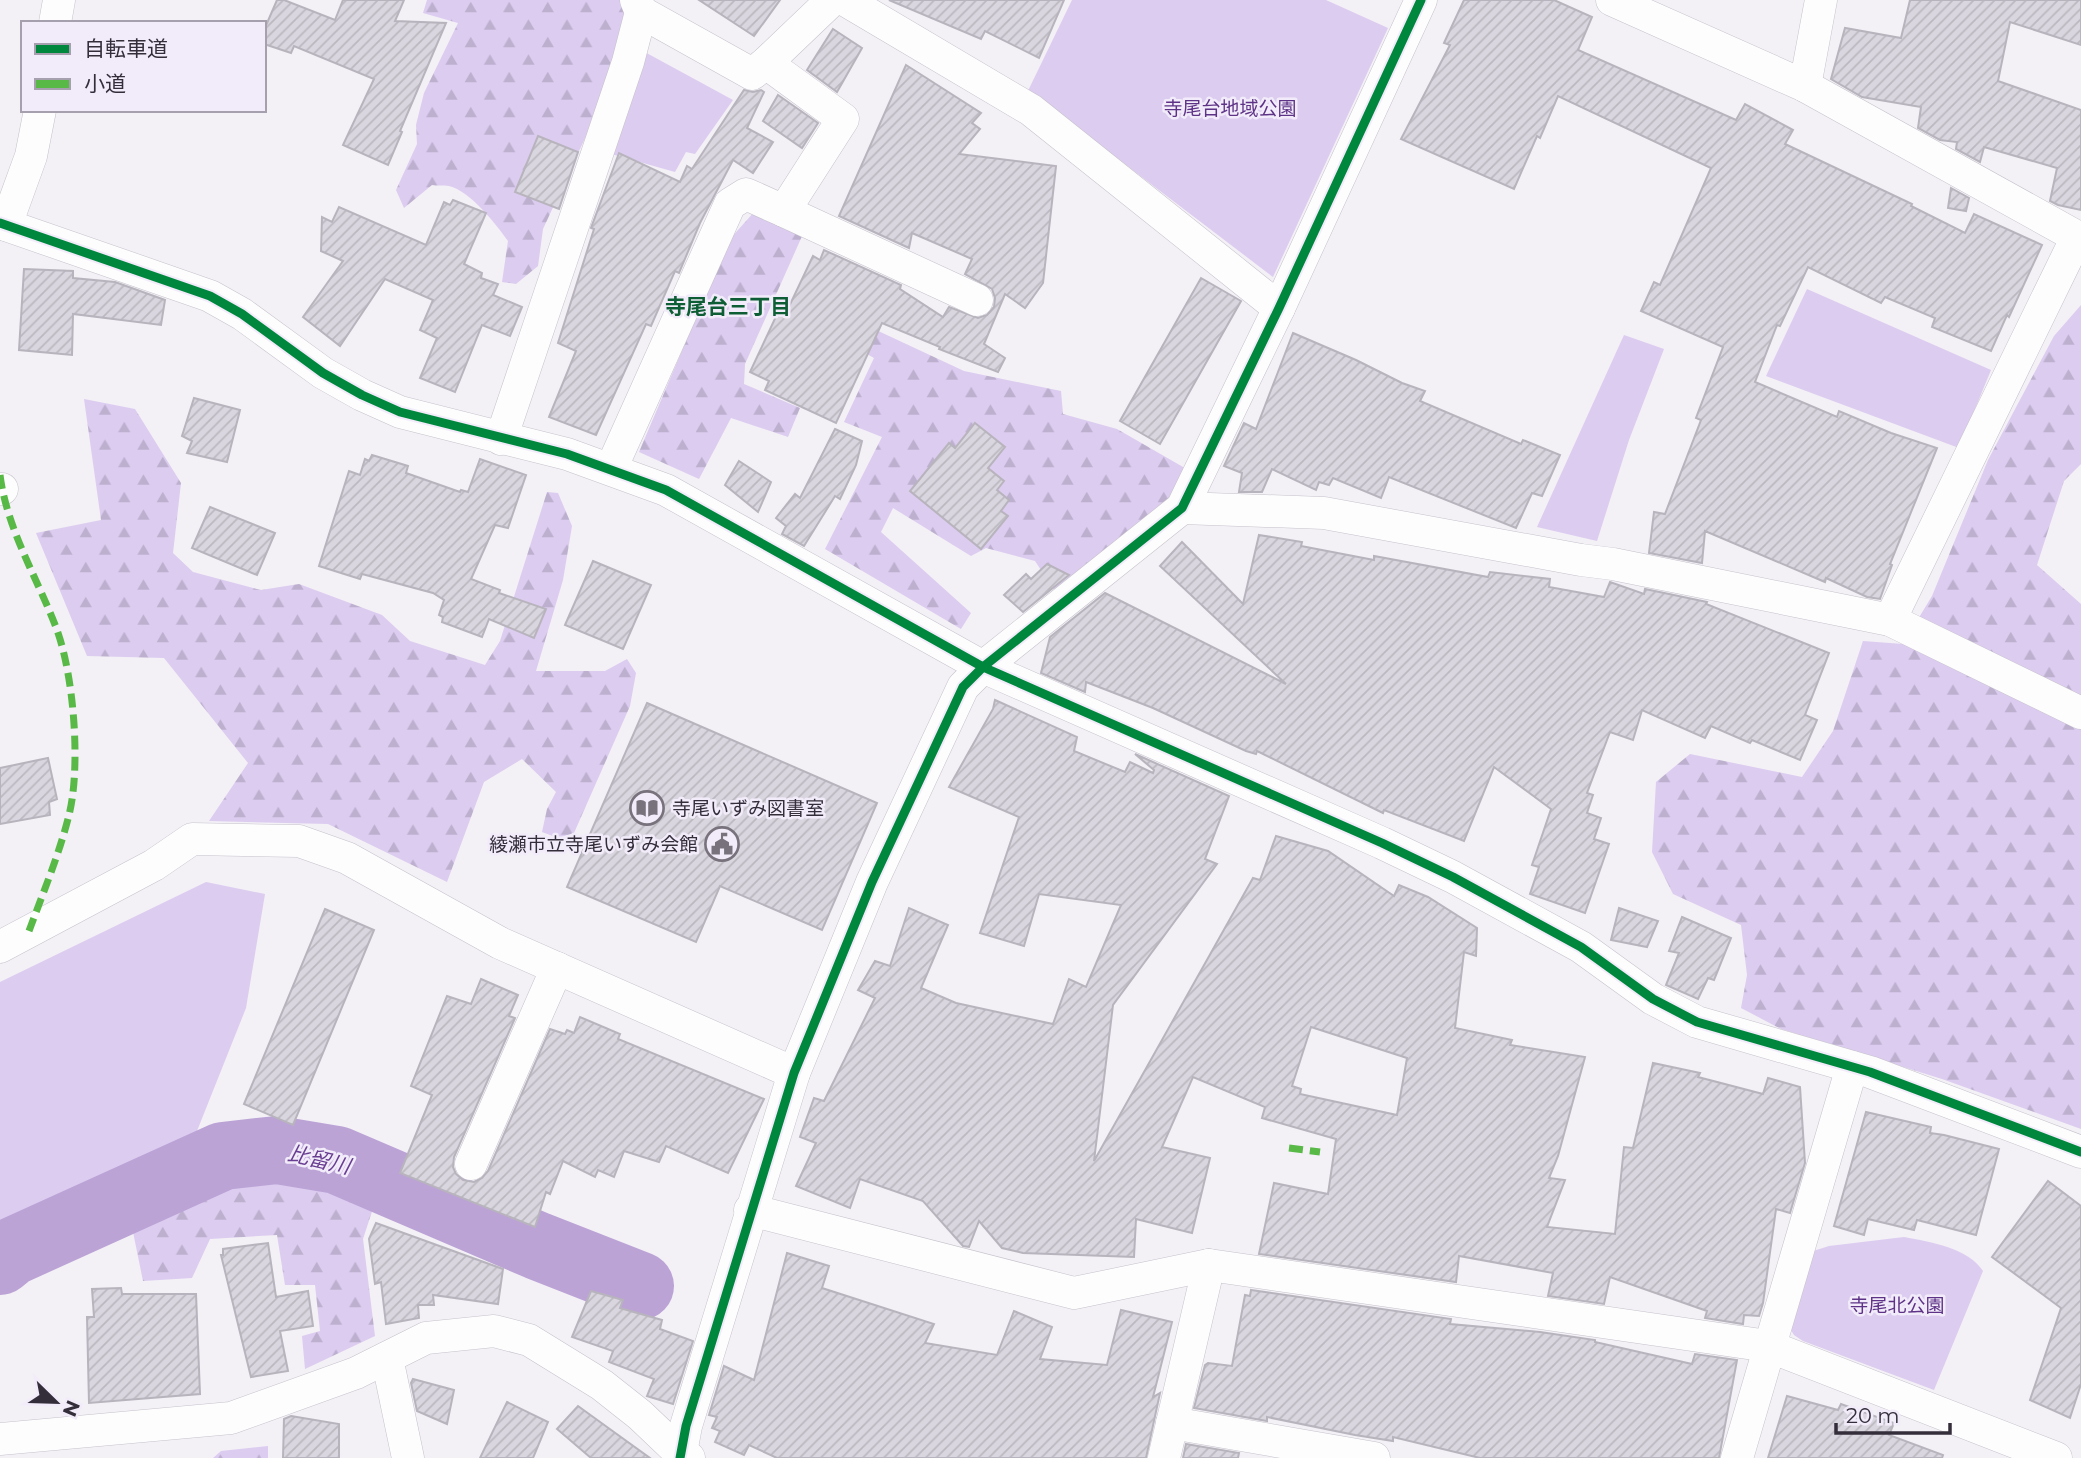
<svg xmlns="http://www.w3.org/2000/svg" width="2081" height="1458" viewBox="0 0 2081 1458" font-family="Montserrat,'Noto Sans JP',sans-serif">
  <defs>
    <pattern id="forest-firs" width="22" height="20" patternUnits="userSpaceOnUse" patternTransform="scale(1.75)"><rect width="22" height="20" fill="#dcccf0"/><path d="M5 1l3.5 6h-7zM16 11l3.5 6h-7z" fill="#bdb0cf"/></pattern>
    <pattern id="building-hatch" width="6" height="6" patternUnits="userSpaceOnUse" patternTransform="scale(1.75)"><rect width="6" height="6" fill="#dad6df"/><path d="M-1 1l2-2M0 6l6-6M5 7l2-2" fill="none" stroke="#bcb8c0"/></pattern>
  </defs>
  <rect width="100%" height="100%" fill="#f3f0f6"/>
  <!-- green -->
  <g fill="#dcccf0">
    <path d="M1072,0H1326L1388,28L1273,277L1038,98L1026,95Z"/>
    <path d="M641,50L733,100L695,154L686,152L675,172L604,152Z"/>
    <path d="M1807,289L1991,370L1959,448L1766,376Z"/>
    <path d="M1624,335L1664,349L1629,440L1597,541L1537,527Z"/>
    <path d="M206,882L265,894L246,1008L193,1141L122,1193L7,1243L0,1248V982Z"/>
    <path d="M1904,1237C1931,1242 1968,1248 1983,1271L1934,1390L1803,1341L1794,1335L1789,1327L1810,1252L1829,1246Z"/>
  </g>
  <!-- forest -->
  <g fill="url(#forest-firs)">
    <path d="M427,0H624L629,4L611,82L543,229L538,266L516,284L502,282L508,241C496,224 470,191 449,186C444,185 437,186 432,185L404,208L396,190L417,144L416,125L424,93L458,23L423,13Z"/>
    <path d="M755,211L803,234L745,364L744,384L800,408L788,437L731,418L699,479L639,452L729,240Z"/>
    <path d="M2081,305V464L2064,481L2037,565L2081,604V1129L1942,1079L1781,1029L1741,1008L1747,975L1741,925L1673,894L1652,852L1656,782L1690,754L1802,777L1833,731L1863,641L1903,644L1932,596L1988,460L2054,336Z"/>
    <path d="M859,322L964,371L1061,391L1063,414L1117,429L1190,471L1172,500L1055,591L1035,561L986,548L971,556L893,508L881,532L971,613L961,629L825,549L882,437L844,422L874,358L851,345Z"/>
    <path d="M84,399L135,409L181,483L173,553L193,572L261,590L299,584L382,615L410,641L485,665L500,641L547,492L558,493L572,526L563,580L536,671H605L627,659L636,673L630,706L574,833L558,838L542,832L547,809L556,792L522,759L484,782L447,882L328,824L209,821L248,763L164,658L87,656L36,533L101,520Z"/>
    <path d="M274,1158L335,1167L380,1187L363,1239L375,1336L305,1369L302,1336L320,1331L315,1285H285L277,1235L210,1239L192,1278L143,1281L131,1222L220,1166Z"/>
    <path d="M268,1446V1458H213L221,1451Z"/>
  </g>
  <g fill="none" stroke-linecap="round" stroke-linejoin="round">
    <!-- river -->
    <path stroke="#bba3d6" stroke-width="68" d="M0,1261L11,1252L223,1156L277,1150L337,1160L538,1246L640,1286"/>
  </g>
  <!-- building -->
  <g fill="url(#building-hatch)" stroke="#b8b4bd" stroke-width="2" fill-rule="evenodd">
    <path d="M277,0H284L335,20L343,0H404L395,21L446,23L400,131L402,132L388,165L343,145L374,79L294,46L291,53L264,44V30Z"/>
    <path d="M699,0H780L754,36Z"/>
    <path d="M889,0H1064L1039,58L985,31L981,39Z"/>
    <path d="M1464,0H1554L1592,17L1578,50L1736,120L1745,104L1793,130L1785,144L1912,204L1911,206L1965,233L1974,214L2042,245L2009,317L2007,315L1991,351L1932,327L1935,318L1885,297L1881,303L1808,267L1780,326L1777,325L1755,382L1837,417L1839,411L1891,433L1937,448L1890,564L1892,565L1880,599L1867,597L1826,578L1825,582L1705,531L1702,563L1649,553L1654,512L1665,514L1701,420L1696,418L1723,347L1641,311L1654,282L1660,285L1711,168L1558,96L1540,138L1537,136L1514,189L1401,139L1450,45L1444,43Z"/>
    <path d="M1910,0H2081V45L2010,22L1998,81L2081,110V210L2058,205L2050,201L2057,168L1984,147L1980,162L1956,149L1957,142L1940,140L1918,128L1921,107L1862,97L1831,79L1845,28L1901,38Z"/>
    <path d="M833,29L862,48L837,92L807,70Z"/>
    <path d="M906,65L981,113L972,123L980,129L959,154L1056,166L1043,283L1025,308L1005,294L984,344L1005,358L998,372L939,349L940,347L882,323L836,423L765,390L769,381L750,372L779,310L786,313L813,256L820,260L824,250L901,285L900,289L943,317L949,307L978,318L987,315L994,307L995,298L992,289L965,274L972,259L912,233L909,248L839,216Z"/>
    <path d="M744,90L753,92L761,90L764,92L747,128L773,142L753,173L733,160L700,223L679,273L675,271L651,326L646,324L596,435L549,417L576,351L558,343L594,229L591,228L619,153L680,182L687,166L692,169Z"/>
    <path d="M778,95L818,123L802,148L763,121Z"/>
    <path d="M538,136L578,152L559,209L515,192Z"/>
    <path d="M1951,188L1969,198L1966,211L1948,208Z"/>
    <path d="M453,200L486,213L464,264L482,273L481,278L498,284L493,295L522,307L510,336L482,325L455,392L420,378L437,338L420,330L433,300L385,279L340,346L303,317L343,261L321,251L322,217L332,222L339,207L426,245L444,202L450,205Z"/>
    <path d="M24,269L73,271V278L115,282L165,300L161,325L73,314L72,355L19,350Z"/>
    <path d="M1201,278L1241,301L1160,444L1120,421Z"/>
    <path d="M1293,333L1356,360L1402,383L1425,391L1420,401L1521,444L1523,440L1560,455L1542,496L1532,493L1516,528L1389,477L1381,498L1333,478L1329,485L1319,482L1316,490L1272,469L1262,492H1239L1242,473L1224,466L1244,423L1256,429Z"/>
    <path d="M194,398L240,410L227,462L187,453L192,441L182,436Z"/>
    <path d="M975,423L1005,447L988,468L1004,481L997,490L1009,500L1001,511L1008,516L981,549L910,491L949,443L955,448Z"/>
    <path d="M835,429L862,441L856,465L840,499L835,496L804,546L782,534L786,526L776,518L795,494L800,498Z"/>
    <path d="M372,455L408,466L406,473L460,492L461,490L468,492L480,459L526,475L508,528L495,525L471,579L500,590L499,593L546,609L534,638L489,619L482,637L442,622L443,617L439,615L444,600L433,593L362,574L360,579L319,566L349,471L360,475L365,459L369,461Z"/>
    <path d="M739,461L771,482L758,512L725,485Z"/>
    <path d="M210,507L275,533L257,575L192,548Z"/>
    <path d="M1259,535L1302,542L1301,546L1374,560V556L1488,577L1490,572L1550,579L1549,587L1604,597L1610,582L1644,594L1645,589L1707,602L1706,604L1829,653L1805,715L1817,720L1800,760L1752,740L1750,743L1711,726L1705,738L1642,710L1633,740L1610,732L1587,793L1593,795L1587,813L1601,818L1594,839L1609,844L1585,913L1530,894L1539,867L1532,865L1551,809L1494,767L1464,841L1384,810L1383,813L1257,751L1256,754L1246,751L1153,708L1086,682L1085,692L1041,673L1050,637L1105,593L1286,684L1160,566L1182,542L1243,604Z"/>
    <path d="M593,561L651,585L623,649L565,625Z"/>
    <path d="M1047,564L1069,575L1023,612L1004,595L1026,574L1031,579Z"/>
    <path d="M995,700L1077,737L1074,751L1125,772L1130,762L1153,773L1154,770L1135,754L1229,796L1205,859L1217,864L1113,1005L1094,1161L1253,878L1260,880L1276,836L1328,851L1394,896L1399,885L1428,897L1477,928L1476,956L1464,952L1455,1028L1512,1040L1510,1045L1585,1057L1558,1156L1549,1178L1565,1180L1547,1227L1615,1234L1624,1147L1633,1148L1653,1063L1700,1073L1698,1077L1763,1094L1768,1078L1800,1087L1805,1163L1790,1213L1776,1209L1763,1303L1759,1316L1744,1315L1743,1324L1705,1318L1707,1311L1610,1277L1604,1304L1548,1296L1553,1273L1459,1256L1456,1282L1259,1254L1274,1183L1328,1194L1336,1139L1262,1118L1265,1107L1193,1077L1162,1147L1210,1158L1192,1233L1136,1219L1134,1257L1023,1253L1002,1248L979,1221L969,1247L963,1246L923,1201L860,1179L850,1208L796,1186L816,1143L800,1137L814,1098L824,1101L875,998L858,990L875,961L890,966L909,908L948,925L921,988L956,1003L1053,1024L1069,979L1086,987L1121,905L1039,894L1024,946L980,933L1019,817L949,787L993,709ZM1311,1027L1407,1058L1397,1115L1300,1094L1301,1089L1292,1086Z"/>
    <path d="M647,703L877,803L822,930L720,886L696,942L567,887Z"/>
    <path d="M48,758L57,799L49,802L50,815L0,824V768Z"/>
    <path d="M1619,908L1658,921L1647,947L1611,940Z"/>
    <path d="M325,909L374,930L293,1125L244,1104Z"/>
    <path d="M1682,917L1731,938L1714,980L1708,978L1698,999L1666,985L1679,953L1669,951Z"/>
    <path d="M481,979L518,995L509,1016L515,1018L454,1157L453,1167L456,1174L463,1180L474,1182L482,1178L488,1171L550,1029L565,1034L567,1030L574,1033L580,1017L620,1034L618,1039L764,1099L728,1173L666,1146L659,1162L624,1151L614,1177L598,1170L595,1177L563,1161L550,1194L546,1192L535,1227L400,1173L432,1095L411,1086L447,996L471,1004Z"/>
    <path d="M1866,1112L1931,1127L1930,1133L1944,1135L1999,1149L1976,1235L1917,1220L1914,1230L1868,1219L1864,1235L1834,1226Z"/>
    <path d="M2048,1181L2081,1206V1384L2070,1418L2030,1400L2061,1308L1992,1257Z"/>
    <path d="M376,1223L503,1269L498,1304L433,1295L434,1305H418L419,1318L386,1324L381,1282L375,1284L369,1239Z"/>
    <path d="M268,1243L276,1297L308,1291L313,1326L280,1331L288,1371L251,1377L221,1255H223V1249Z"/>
    <path d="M787,1253L829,1266L822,1288L934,1324L925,1343L997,1355L1014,1311L1052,1327L1040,1359L1107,1365L1121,1310L1172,1322L1153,1397L1160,1393L1146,1458H777L749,1445L744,1455L715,1442L720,1431L712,1428L717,1417L709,1415L724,1366L754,1380Z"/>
    <path d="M121,1288L122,1294H196L200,1394L89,1403L87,1317H94L92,1289Z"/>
    <path d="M1251,1290L1451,1319L1450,1324L1540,1332L1595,1340V1342L1692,1364L1695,1354L1737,1360L1719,1458H1480L1393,1437V1441L1355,1435L1267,1417V1421L1194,1408L1205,1365L1208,1363L1232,1366L1245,1295L1250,1296Z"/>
    <path d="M591,1291L623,1300L620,1308L662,1320L660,1329L693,1341L673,1404L647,1396L654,1379L609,1362L613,1351L572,1337Z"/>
    <path d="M413,1379L454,1390L447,1424L417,1411L411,1383Z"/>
    <path d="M1787,1396L1838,1410L1841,1404L1894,1423L1889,1435L1943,1455L1942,1458H1768Z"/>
    <path d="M507,1402L548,1422L533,1458H480Z"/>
    <path d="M578,1406L607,1427L650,1458H591L557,1429Z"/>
    <path d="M291,1416L339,1424V1458H283L284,1419Z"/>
    <path d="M1186,1444L1239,1453L1238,1458H1183Z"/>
  </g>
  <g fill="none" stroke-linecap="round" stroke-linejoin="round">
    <!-- minor casing -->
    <g stroke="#c6c2cb" stroke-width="33">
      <g id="minor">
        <path d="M845,0L1031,110L1279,308"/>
        <path d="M1612,0L1805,86L2081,239"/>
        <path d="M641,12L752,74L766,63L832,0"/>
        <path d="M55,23L59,0"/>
        <path d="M1805,86L1821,0"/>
        <path d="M784,211L977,300"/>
        <path d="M0,223L210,296L242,314L323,373L362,395L400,412L567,454L666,490L983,667L1382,843L1453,877L1581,947L1653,999L1697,1022L1870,1072L2081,1152"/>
        <path d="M6,225L31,156L40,110"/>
        <path d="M501,439L628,62L641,12L636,0"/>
        <path d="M611,469L730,204L746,194L784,211L843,119L766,63"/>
        <path d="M0,489H2"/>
        <path d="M1182,508L1324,513L1581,560L1613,564L1890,620L2081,713"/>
        <path d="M1890,620L2077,237"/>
        <path d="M0,947L154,865L192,839L299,841L347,858L500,943L794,1073"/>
        <path d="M471,1164L557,968"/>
        <path d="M750,1210L1074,1293L1209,1265L1768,1346L2056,1458"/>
        <path d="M387,1358L408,1458"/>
        <path d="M1172,1423L1374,1458"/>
        <path d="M0,1439L231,1418L356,1373L426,1338L494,1331L529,1340L602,1385L640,1415L680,1453L689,1458"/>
        <path d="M680,1458L686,1426L794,1073L872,882L963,687L983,667L1182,508L1279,308L1421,0"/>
        <path d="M1164,1458L1209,1265"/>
        <path d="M1737,1458L1852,1067"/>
      </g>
    </g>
    <!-- minor -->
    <use href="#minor" stroke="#fdfdfe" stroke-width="32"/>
    <!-- quiet -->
    <g stroke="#58b947" stroke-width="7" stroke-dasharray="14 7" stroke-linecap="butt">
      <path d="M0,475C7,530 38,579 57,630C74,677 81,767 69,815C59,855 43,893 29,931"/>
      <path d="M1289,1148L1320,1152"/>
    </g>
    <!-- cycleway casing -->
    <g stroke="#f2ecfa" stroke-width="13">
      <g id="cycleway">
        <path d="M0,223L210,296L242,314L323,373L362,395L400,412L567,454L666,490L983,667L1382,843L1453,877L1581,947L1653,999L1697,1022L1870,1072L2081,1152"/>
        <path d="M680,1458L686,1426L794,1073L872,882L963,687L983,667L1182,508L1279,308L1421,0"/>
      </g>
    </g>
    <!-- cycleway -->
    <use href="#cycleway" stroke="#00873e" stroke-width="9"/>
  </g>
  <!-- icons -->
  <defs>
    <g id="library-ring" transform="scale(1.75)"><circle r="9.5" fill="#f2ecfa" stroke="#77727c" stroke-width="1.5"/><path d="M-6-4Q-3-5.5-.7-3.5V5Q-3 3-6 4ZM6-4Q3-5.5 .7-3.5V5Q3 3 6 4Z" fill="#77727c"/></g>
    <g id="civic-ring" transform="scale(1.75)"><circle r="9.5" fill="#f2ecfa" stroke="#77727c" stroke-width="1.5"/><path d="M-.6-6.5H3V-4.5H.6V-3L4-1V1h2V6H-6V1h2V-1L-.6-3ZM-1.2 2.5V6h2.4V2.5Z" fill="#77727c"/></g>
  </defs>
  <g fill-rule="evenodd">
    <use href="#library-ring" x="647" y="808"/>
    <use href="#civic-ring" x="722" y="844"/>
  </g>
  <g text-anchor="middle" stroke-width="5" stroke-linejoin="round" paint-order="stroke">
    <!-- park labels -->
    <g font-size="19" fill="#5e3387" stroke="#f2ecfa">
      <text x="1230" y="115">寺尾台地域公園</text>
      <text x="1897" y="1312">寺尾北公園</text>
    </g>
    <!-- poi labels -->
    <g font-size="19" fill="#342e3b" stroke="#f2ecfa" text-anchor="start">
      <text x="672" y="815">寺尾いずみ図書室</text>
      <text x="698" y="851" text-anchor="end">綾瀬市立寺尾いずみ会館</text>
    </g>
    <!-- neighbourhood labels -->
    <g font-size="21" font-weight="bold" fill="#0d5e35" stroke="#f2ecfa">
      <text x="728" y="314">寺尾台三丁目</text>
    </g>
    <!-- water labels -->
    <g font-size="21" font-style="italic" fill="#683d92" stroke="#f2ecfa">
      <text transform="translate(319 1160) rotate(13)" y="7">比留川</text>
    </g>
  </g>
  <!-- legend -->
  <rect x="21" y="21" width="245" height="91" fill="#f2ecfa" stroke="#a6a0ae" stroke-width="2"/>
  <rect x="35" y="44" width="35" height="10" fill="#00873e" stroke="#a6a0ae" stroke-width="2"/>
  <text x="84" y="56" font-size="21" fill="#342e3b">自転車道</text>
  <rect x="35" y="79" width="35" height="10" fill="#58b947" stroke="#a6a0ae" stroke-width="2"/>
  <text x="84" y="91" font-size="21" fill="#342e3b">小道</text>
  <!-- north arrow -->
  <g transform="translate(56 1402) rotate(113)" stroke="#f2ecfa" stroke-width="5" paint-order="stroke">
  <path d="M0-5L12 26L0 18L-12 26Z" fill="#342e3b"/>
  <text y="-10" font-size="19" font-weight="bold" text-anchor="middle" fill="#342e3b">N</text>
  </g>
  <!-- scale -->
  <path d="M1836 1423v10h114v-10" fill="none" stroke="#342e3b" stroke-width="3.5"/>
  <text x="1846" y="1423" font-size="21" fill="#342e3b" stroke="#f2ecfa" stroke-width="5" paint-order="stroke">20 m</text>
</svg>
